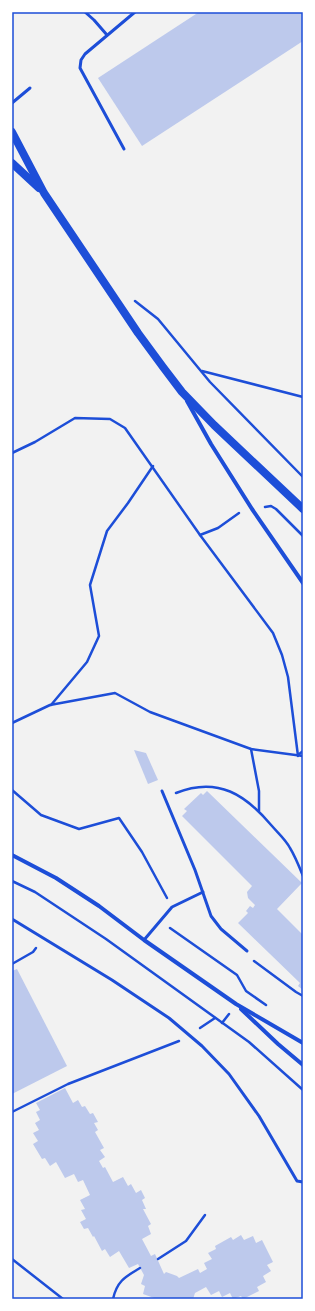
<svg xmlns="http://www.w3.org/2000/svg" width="315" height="1311" viewBox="0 0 315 1311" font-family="'IBM Plex Serif',serif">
  <rect width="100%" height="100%" fill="#f2f2f2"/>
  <!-- building -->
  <g fill="#bdc9ec">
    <path d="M199,12H303V41L142,146L98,78Z"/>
    <path d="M134,750L146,753L158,780L148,784Z"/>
    <path d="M207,791L302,883L277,909L303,935V990L298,986L300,983L238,923L248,913L246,911L250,906L253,908L255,905L248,898L247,892L252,886L182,816L187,811L184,809L201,793L203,795Z"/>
    <path d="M17,969L67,1066L12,1094V971Z"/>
    <path d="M65,1088L73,1103L78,1100L82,1107L85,1106L90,1114L93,1113L98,1122L94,1123L98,1130L95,1132L104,1148L100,1150L105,1157L99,1161L103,1168L105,1167L113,1182L123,1177L128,1186L131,1184L136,1193L141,1190L145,1198L142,1200L146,1209H143L151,1224L148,1226L151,1234L142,1239L151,1256L155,1254L164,1274L166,1272L177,1276L179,1278L198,1269L200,1273L207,1269L204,1263L212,1259L208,1253L216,1249L215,1246L231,1237L233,1240L241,1235L244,1240L253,1236L256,1243L262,1240L273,1262L267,1265L271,1271L263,1276L266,1282L257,1287L259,1291L243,1299L241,1296L233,1299L230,1293L222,1297L219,1291L211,1295L206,1287L195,1293L193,1299H157L143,1294L145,1286L141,1284L144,1275L138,1264L129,1268L119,1251L110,1257L105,1249L102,1251L94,1236L93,1237L88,1228L84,1229L80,1222L86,1219L81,1210L85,1209L80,1200L90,1195L83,1180L78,1182L74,1174L65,1178L56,1162L50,1166L45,1158L42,1159L33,1144L38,1141L33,1133L39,1130L35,1123L40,1120L36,1112L40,1110L36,1103Z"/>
  </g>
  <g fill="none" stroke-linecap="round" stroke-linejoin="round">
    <!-- path -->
    <g stroke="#1d4ed8" stroke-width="2.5">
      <path d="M135,301L158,319L210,382L303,477"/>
      <path d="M202,371L303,397"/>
      <path d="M12,453L35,442L75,418L110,419L125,428L200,535L273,633L282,655L288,677L298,756"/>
      <path d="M265,507L271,506L276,509L303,536"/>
      <path d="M200,535L218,528L239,513"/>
      <path d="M51,705L87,662L99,636L90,585L107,531L128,503L153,466"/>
      <path d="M12,723L50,705L115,693L150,712L251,749L303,756"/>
      <path d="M251,749L259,791V811"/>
      <path d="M298,755L303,751"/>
      <path d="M12,790L41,815L79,829L119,818L142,852L167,898"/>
      <path d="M176,793C218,776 246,795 272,826C278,833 286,840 290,848C295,856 299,866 303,876"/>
      <path d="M12,881L35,892L106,939L249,1042L303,1090"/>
      <path d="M170,928L237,975L246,991L266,1005"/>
      <path d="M254,961L296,992L303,996"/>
      <path d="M12,964L33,952L36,948"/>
      <path d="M222,1023L229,1014"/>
      <path d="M200,1028L215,1018"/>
      <path d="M12,1112L68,1084L179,1041"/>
      <path d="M12,1259L63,1299"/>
      <path d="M158,1259L186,1241L205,1215"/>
      <path d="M113,1299C117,1281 125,1277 140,1268"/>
    </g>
    <!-- service -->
    <g stroke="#1d4ed8" stroke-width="3">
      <path d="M85,12L94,20L107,35"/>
      <path d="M12,103L30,88"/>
      <path d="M124,149L80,68L81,60L85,54L135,12"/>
      <path d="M162,791L195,870L211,916L221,929L247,951"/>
      <path d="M12,919L112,980L169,1018L202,1046L229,1074L259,1116L297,1181L303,1182"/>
      <path d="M144,940L172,907L203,892"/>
    </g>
    <!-- minor -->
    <g stroke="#1d4ed8" stroke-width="4">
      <path d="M187,401L211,444L252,509L303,583"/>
      <path d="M12,855L56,878L99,906L144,940L236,1004L303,1043"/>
      <path d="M241,1009L278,1044L303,1065"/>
    </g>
    <!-- secondary -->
    <g stroke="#1d4ed8" stroke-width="8">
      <path d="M12,132L44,193L138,333L163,367L182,392L214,425L303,509"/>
      <path d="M12,163L39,188"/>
    </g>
  </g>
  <!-- border -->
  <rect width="315" height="1311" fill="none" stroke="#ffffff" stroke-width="26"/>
  <rect x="13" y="13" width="289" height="1285" fill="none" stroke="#1d4ed8" stroke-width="1.5"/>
</svg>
